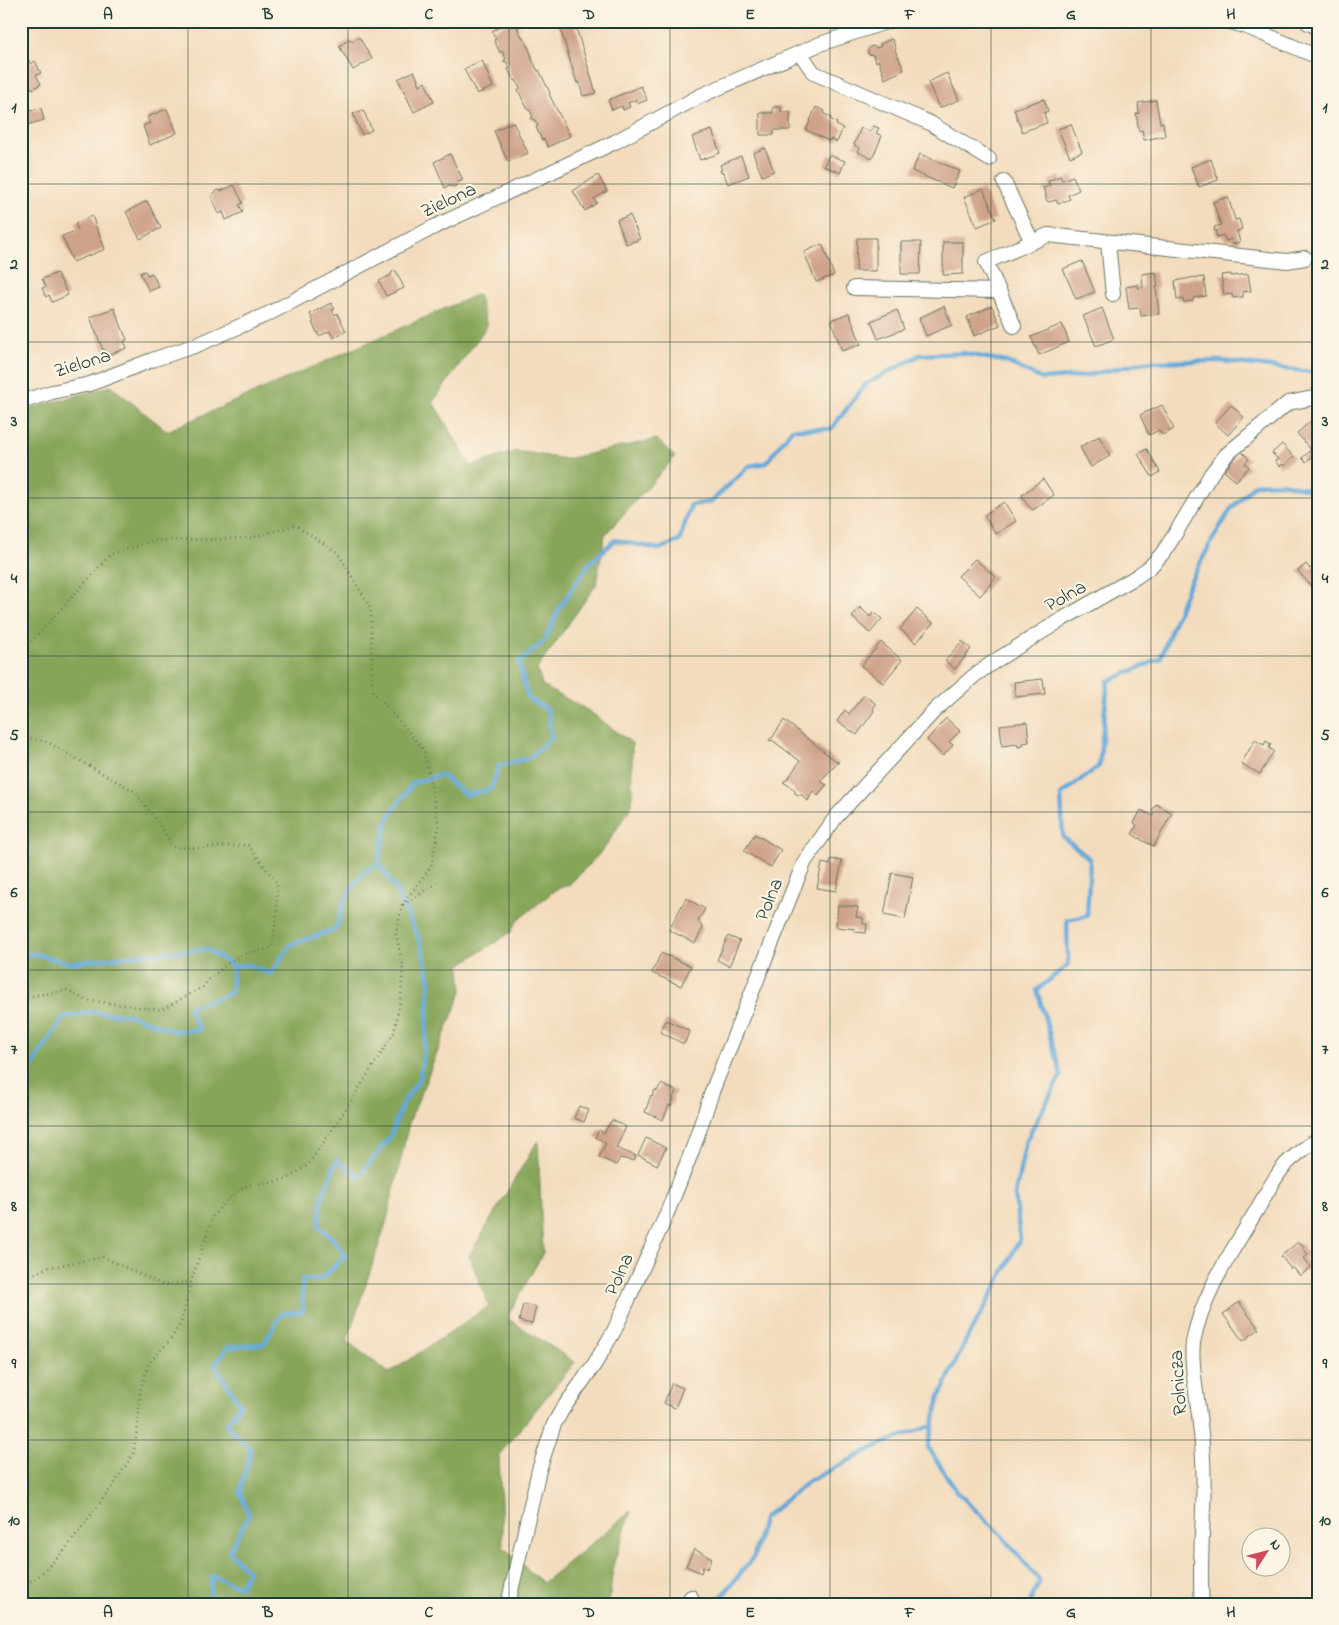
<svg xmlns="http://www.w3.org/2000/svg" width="1339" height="1625" viewBox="0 0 1339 1625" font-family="'Indie Flower',sans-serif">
  <rect width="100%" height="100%" fill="#fcf5e5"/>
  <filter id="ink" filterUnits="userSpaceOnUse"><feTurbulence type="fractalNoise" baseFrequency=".02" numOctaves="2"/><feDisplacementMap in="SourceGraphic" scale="10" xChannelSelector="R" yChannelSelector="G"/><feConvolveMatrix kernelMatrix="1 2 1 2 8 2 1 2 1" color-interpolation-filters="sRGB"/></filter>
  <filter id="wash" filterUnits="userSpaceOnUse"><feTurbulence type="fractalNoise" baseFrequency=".0096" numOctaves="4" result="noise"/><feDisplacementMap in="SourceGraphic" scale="20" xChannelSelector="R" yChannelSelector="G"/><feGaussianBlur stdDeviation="1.12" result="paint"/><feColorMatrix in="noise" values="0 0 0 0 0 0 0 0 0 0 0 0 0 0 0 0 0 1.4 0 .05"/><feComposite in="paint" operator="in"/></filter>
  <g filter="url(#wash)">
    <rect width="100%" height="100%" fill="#f3dcbd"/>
    <!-- forest -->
    <path fill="#86a558" stroke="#527146" d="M478,294L487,326L433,402L471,466L516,451L566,459L657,439L675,457L605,535L596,585L537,669L543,686L589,711L632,743V805L604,849L570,884L555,890L517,921L511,932L460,965L462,991L409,1123L387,1220L347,1341L389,1373L489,1306L469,1256L538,1140L543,1253L507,1318L575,1362L499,1455L503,1547L543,1583L631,1511L613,1566L609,1604H21V411L111,386L167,431Z"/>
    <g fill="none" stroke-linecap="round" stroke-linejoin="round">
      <!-- stream -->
      <g stroke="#63a9d9" stroke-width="4.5">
        <path d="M21,955L35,954L70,963L146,954L207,949L233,966"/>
        <path d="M21,1072L32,1067L63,1018L91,1012L130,1015L174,1031L200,1030L188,1008L231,993L233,966L249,965L271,974L290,945L336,929L345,899L361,875L378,863"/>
        <path d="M209,1604L212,1576L240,1587L248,1571L229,1552L249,1515L240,1492L251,1450L226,1425L240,1405L215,1365L228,1347L264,1344L281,1314L303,1311L302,1280L321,1279L346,1256L335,1241L319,1227L322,1197L337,1160L359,1177L390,1137L403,1103L420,1078L426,1036L430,981L420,941L394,886L378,863L388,818L413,783L441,775L466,795L491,789L499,766L529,758L551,738L548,710L528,698L519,663L545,640L560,607L590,563L615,540L659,549L679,541L691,505L711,502L749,466L766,463L792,429H831L866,384L920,355L963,353L1007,362L1042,379L1085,376L1144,362L1222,361L1318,373"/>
        <path d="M714,1604L724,1594L754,1556L763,1519L809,1481L879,1445L933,1425"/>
        <path d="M1029,1604L1040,1581L1002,1536L957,1492L928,1447L939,1398L967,1338L990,1298L1020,1239L1015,1195L1026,1141L1061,1075L1037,990L1068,965L1067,920L1087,916L1090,859L1063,837L1061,795L1099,766L1108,681L1160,659L1188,586L1214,537L1231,509L1255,484L1282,483L1315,491L1318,489"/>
      </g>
    </g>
    <g id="blocks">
      <!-- building -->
      <g fill="#cfa28a">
        <path d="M512,21H516L519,28H517L529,49L532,57H531L538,71L539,70L550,93L549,94L570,136L548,147L544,139L542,140L536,127L538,126L534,119L532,120L531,118L533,117L530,110H528L518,90L520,88L516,80L514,81L508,69L510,68L506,61L504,62V60L506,59L502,51L500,53L494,40L496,39L492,31Z"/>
        <path d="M558,21H574L596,93L583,96L579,82L577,83Z"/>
        <path d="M592,21H605L606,23L594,27Z"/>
        <path d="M359,37L372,59L353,70L339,46L350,39L352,42Z"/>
        <path d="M892,39L896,49L895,50L904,70L885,79L878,60L876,62L873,55L868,54V50L870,47L873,46L877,48L881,46L880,44Z"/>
        <path d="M28,59L31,64L35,61L41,73L36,75L41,84L32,89L21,70V63Z"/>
        <path d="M482,60L493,87L477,94L464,69Z"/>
        <path d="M414,71L420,85L425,82L434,102L414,112L398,79Z"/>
        <path d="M947,73L959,100L939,108L928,82Z"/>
        <path d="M641,86L647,100L637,104L636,100L628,103L630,107L623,110L622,106L612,110L608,100Z"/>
        <path d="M1044,99L1048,111L1044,113L1047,123L1022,132L1014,109Z"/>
        <path d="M1156,100L1160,123L1163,122L1165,136L1144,140L1142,130L1139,131L1136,114L1139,113L1138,103Z"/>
        <path d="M28,107L30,111L41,108L44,120L23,126L21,109Z"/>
        <path d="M773,107H781V112H790V130H774V135H760V113H773Z"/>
        <path d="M816,107L825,111L824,114L831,117L830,119L837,123L836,125L843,128L837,142L830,139L829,141L806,130Z"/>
        <path d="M167,109L177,133L150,145L143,126L150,123L147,117Z"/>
        <path d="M363,110L372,130L362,135L353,114Z"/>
        <path d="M513,122L528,153L508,162L494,131Z"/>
        <path d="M1071,124L1082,152L1070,157L1058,129Z"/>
        <path d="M873,126L879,128L876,133L882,136L872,159L858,152L860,148L854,145L861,128L871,132Z"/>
        <path d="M712,130L720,153L700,160L692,137Z"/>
        <path d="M765,148L774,171L762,176L753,153Z"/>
        <path d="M450,154L463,180L458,182L456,186L454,187L450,186L445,188L434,162Z"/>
        <path d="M920,154L960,171L952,188L912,171Z"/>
        <path d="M829,155L845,161L840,173L824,166Z"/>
        <path d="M741,156L749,176L728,184L723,172L721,173L720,170H722L720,165Z"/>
        <path d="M1211,159L1218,180L1199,187L1191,167Z"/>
        <path d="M598,175L607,191L594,199L597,203L585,211L573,191Z"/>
        <path d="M1060,176L1062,180L1073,176L1079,190L1068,195L1070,199L1058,204L1056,200L1049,202L1046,200V195L1043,188L1050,186L1048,181Z"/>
        <path d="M234,185L243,203L239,205L243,212L226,220L223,212L219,214L211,196L218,190L221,191Z"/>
        <path d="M983,189L996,219L977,227L964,197Z"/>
        <path d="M1228,197L1235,220L1239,219L1242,229L1237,231L1240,242L1233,244L1232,239L1226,241L1223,235L1217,237L1214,227L1221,225L1213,202Z"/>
        <path d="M147,201L161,228L140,239L126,212Z"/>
        <path d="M630,215L640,239L626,244L617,220Z"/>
        <path d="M92,216L105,249L73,262L62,236L78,230L75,223Z"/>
        <path d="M857,238H876V271H856Z"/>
        <path d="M901,242H921L920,274H901Z"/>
        <path d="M943,242H963V274L943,275Z"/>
        <path d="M822,244L834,275L816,282L804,252Z"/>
        <path d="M1082,261L1095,292L1076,299L1063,269Z"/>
        <path d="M145,271L147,275L152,273L159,287L149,291L140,273Z"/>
        <path d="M394,271H396L404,288L386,296L379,281L391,275L392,272Z"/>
        <path d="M1156,272L1158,287H1156L1159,314L1141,316L1140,308L1129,309L1126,287L1138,285V288L1143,287L1142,274Z"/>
        <path d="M57,273L68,295L52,302L49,295L46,297L42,288L46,287L42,279Z"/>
        <path d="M1231,274V276L1248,274L1251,291L1243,292V297L1233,298L1232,294L1224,295L1221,275Z"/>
        <path d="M1196,277V278L1204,277L1206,296L1193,298V301L1183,302V299L1177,300L1175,281Z"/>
        <path d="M331,303L335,309L332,310L335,315L337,313L346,331L333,338L330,331L319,336L312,323L314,322L310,314Z"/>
        <path d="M944,306L952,325L926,336L919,318Z"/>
        <path d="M992,306L1000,325L974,336L967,317Z"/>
        <path d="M114,308L127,340L124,341L127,348L108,355L106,350H103L90,317Z"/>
        <path d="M1102,308L1114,339L1096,346L1083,316Z"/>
        <path d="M897,310L904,329L878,339L871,321Z"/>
        <path d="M849,313L861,344L842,351L831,320Z"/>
        <path d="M1062,324L1069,342L1039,355L1031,337Z"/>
        <path d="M1162,405L1174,429L1162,435L1159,430L1149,435L1140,415Z"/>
        <path d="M1231,405L1244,417L1228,435L1215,423Z"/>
        <path d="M1312,420L1318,426V452L1306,462L1302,458L1311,450L1297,433Z"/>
        <path d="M1099,436L1110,456L1091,467L1080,447Z"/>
        <path d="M1282,444L1294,457L1284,466L1282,464L1280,467L1275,461L1278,459L1272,453Z"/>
        <path d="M1147,449L1160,472L1152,477L1138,454Z"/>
        <path d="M1241,451L1249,459L1245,463L1249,467L1236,481L1224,471Z"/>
        <path d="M1043,479L1054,495L1033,510L1029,506L1027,505L1022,495Z"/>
        <path d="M1004,502L1016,521L996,534L984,515Z"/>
        <path d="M1318,526V536L1313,530Z"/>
        <path d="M975,559L996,577L980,596L958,576Z"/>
        <path d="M1306,564L1310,569L1316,564L1318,565V591L1316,592L1298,571Z"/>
        <path d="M860,607L870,617L874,612L882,619L870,633L852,617Z"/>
        <path d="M917,609L933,623L916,643L900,629Z"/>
        <path d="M962,641L971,649L955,669L945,661Z"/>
        <path d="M881,642L902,660L883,683L861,666Z"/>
        <path d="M1043,679L1045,694L1015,697L1014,682Z"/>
        <path d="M864,695L876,704L873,709L874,711L857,735L837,721L845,710L849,714Z"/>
        <path d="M946,718L960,731L949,742L953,745L943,756L927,740Z"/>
        <path d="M784,720L836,761L839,762L820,781L827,785L826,786H825L818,796L813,791L808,801L802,795H798L795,793L794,789L783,782L785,780L786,781L800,761L772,740L771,741L769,740L771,738H772Z"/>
        <path d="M1027,722L1029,742L1023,743V746L1018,747L1017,744L1002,746L1000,725Z"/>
        <path d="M1255,740L1264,745L1266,741L1271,744L1269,748L1274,751L1260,774L1241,764Z"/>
        <path d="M1156,804L1172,813L1154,846L1145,842L1132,834L1137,825L1134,823L1141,810L1153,816L1155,813L1152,811Z"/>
        <path d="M755,834L781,850L771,867L744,851Z"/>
        <path d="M831,859L842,861L836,891L817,888L822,863L830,865Z"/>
        <path d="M892,873L913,877L905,919L884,915Z"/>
        <path d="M686,898L705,909L698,921L703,928L695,943L669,930Z"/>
        <path d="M838,905L858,907L856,917L863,918V924H867L866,933L854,932L855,929L836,927Z"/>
        <path d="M728,936L740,941L729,966L717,960Z"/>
        <path d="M661,953L691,966L681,986L652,973Z"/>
        <path d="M666,1020L690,1031L684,1044L660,1032Z"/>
        <path d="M661,1084L676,1091L673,1098H674L673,1102L671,1106L669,1105L663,1120L645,1112L651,1095L652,1096L655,1090L657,1091Z"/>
        <path d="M579,1106L589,1110L584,1122L574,1118Z"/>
        <path d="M612,1120L626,1127L616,1148L636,1156L634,1161L620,1158L616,1165L599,1157L606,1143L595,1137L599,1130L604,1133Z"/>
        <path d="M646,1138L666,1148L657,1165L638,1155Z"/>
        <path d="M1298,1242L1302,1244L1304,1247V1249L1308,1255L1304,1258L1311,1267L1300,1276L1293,1267L1291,1269L1281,1256Z"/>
        <path d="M1239,1302L1259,1329L1243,1341L1223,1314Z"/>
        <path d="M523,1304L536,1307L532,1324L519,1321Z"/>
        <path d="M672,1383L683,1388L675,1408L664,1403Z"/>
        <path d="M694,1549L712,1558L707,1569L703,1567L701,1573L686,1566Z"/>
      </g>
    </g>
  </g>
  <g filter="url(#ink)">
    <use href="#blocks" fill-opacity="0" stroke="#697564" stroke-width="1"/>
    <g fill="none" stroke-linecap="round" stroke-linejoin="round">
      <!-- minor casing -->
      <g stroke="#697564" stroke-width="16">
        <g id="minor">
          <path d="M1228,21L1247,27L1318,57"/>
          <path d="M800,53L814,73L930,123L989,159"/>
          <path d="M1004,182L1032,242"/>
          <path d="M1108,242L1113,294"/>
          <path d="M854,288L999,291L986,262L1048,235L1287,261L1305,258"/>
          <path d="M999,291L1014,326"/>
          <path d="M21,402L52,392L90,384L152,360L197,345L270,313L434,227L615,142L700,96L820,44L889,21"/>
          <path d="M508,1604L539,1470L554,1424L562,1410L594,1365L614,1331L665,1218L692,1151L713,1089L797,880L805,861L836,817L935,710L975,675L995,661L1061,620L1136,577L1150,567L1162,554L1172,539L1211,474L1226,455L1288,403L1318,397"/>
          <path d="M687,1604L691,1597"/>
          <path d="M1202,1604C1198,1556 1206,1508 1203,1460C1202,1437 1199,1414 1196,1392C1194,1376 1191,1359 1193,1343C1201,1296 1231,1253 1255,1213C1264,1198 1273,1179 1285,1165C1295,1155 1306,1147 1318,1139"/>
        </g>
      </g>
      <!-- major casing -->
      <g stroke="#697564" stroke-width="20">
        <path id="major" d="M1309,21L1318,25"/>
      </g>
      <!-- path -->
      <g stroke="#697564" stroke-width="2.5" stroke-dasharray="1 4" stroke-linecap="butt">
        <path d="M21,653L111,554L152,541L251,538L295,525L338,553L371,609L372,690L424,750L439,826L431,867L402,905L396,934L403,966L401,996L394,1033L335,1126L308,1165L287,1179L269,1183L247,1185L228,1199L213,1216L191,1282L181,1323L170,1340L149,1363L140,1391L138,1426L133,1454L115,1483L63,1552L40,1575L21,1588"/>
        <path d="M21,736L47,742L134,791L158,822L173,847L203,848L248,845L277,883V913L272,948L239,955L211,977L203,987L161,1010L85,1000L67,990L21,998"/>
        <path d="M403,905L440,881"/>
        <path d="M21,1280L46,1268L103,1257L163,1285L191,1282"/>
      </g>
      <!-- minor -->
      <use href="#minor" stroke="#fff" stroke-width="14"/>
      <!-- major -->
      <use href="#major" stroke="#fff" stroke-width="18"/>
    </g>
  </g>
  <!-- grid -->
  <path fill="none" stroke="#1f3d34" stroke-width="1" stroke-opacity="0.55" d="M188,21V1604M348,21V1604M509,21V1604M670,21V1604M830,21V1604M991,21V1604M1151,21V1604M21,184H1318M21,342H1318M21,498H1318M21,656H1318M21,812H1318M21,970H1318M21,1126H1318M21,1284H1318M21,1440H1318"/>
  <g text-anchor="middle" stroke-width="4.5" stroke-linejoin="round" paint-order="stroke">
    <!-- street labels -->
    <g font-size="20" fill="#1f3d34" stroke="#fcf5e5">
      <text transform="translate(448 199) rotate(-25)" y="7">Zielona</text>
      <text transform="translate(82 362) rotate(-17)" y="7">Zielona</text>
      <text transform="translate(1065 595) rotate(-30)" y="7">Polna</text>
      <text transform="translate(768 899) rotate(-68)" y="7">Polna</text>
      <text transform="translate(618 1274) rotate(-66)" y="7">Polna</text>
      <text transform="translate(1177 1383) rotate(-94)" y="7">Rolnicza</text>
    </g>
  </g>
  <!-- margin -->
  <rect width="1339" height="1625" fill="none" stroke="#fcf5e5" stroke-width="55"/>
  <!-- north arrow -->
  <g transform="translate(1266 1552) rotate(54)"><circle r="24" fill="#fcf5e5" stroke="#a4ab9e"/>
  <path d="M0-4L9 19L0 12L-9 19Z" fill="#d1495b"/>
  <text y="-8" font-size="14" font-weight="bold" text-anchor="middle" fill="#1f3d34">N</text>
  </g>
  <rect x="28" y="28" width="1284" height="1570" fill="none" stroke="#1f3d34" stroke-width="2"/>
  <g font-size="16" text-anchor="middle" font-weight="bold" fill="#1f3d34">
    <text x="108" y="19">A</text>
    <text x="268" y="19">B</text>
    <text x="429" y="19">C</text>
    <text x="589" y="19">D</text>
    <text x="750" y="19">E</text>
    <text x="910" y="19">F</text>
    <text x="1071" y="19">G</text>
    <text x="1231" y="19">H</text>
    <text x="14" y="112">1</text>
    <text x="1325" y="112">1</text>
    <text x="14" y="269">2</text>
    <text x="1325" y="269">2</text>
    <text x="14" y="426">3</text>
    <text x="1325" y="426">3</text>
    <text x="14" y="583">4</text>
    <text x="1325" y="583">4</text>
    <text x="14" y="740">5</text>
    <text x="1325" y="740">5</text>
    <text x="14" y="897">6</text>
    <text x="1325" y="897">6</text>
    <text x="14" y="1054">7</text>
    <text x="1325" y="1054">7</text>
    <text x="14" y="1211">8</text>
    <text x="1325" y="1211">8</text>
    <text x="14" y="1368">9</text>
    <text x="1325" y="1368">9</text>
    <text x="14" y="1525">10</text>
    <text x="1325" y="1525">10</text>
    <text x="108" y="1617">A</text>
    <text x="268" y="1617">B</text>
    <text x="429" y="1617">C</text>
    <text x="589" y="1617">D</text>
    <text x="750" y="1617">E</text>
    <text x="910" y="1617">F</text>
    <text x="1071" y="1617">G</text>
    <text x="1231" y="1617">H</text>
  </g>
</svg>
